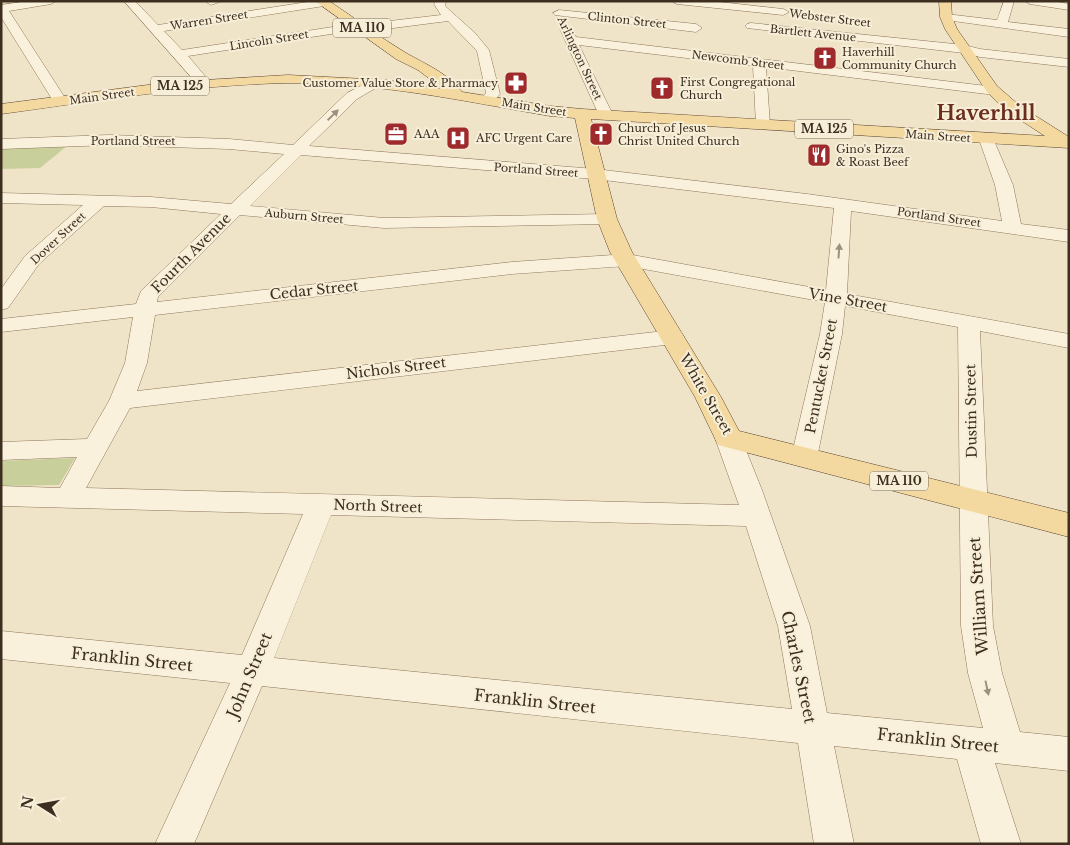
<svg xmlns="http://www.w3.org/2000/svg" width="1070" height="845" viewBox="0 0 1070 845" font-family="'Libre Baskerville',serif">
  <rect width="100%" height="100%" fill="#f0e4c8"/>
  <!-- green -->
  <g fill="#c9cf9b">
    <path d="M67,146L40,168L1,169V149Z"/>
    <path d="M75,458L59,485L1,486V461Z"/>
  </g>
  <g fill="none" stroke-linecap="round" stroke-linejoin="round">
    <!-- minor casing -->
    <g stroke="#8d765c" stroke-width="1">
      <g id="minor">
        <path d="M29,1H56L51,4L9,11L67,101L65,104H55L1,17V5Z"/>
        <path d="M124,1H135L158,25L314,1H328L329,3L324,6L164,31L182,50L359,23L364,24L441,15L434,4L436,1H447L445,4L446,7L475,33L489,50L500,94L492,103H482L480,100L486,93L477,51L448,21L362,32L357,30L188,56L211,83L204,87L199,86Z"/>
        <path d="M222,1L211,5L206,2V1Z"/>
        <path d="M672,1H711L783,9L789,12L783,15L677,4Z"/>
        <path d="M1004,1H1014L1008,22L1069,29V37L946,20L940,17L946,14L997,20Z"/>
        <path d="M1025,1H1053L1069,4V10L1030,4Z"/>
        <path d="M559,10L696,24L702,28L696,32L555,15L553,13Z"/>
        <path d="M751,23L964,45L980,49L1069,59V67L980,57L964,53L747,28L745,26L747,24Z"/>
        <path d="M566,25L570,27L576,37L995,87L1002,91L995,95L766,67L770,125L768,128H758L756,125L753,66L579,45L613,115L611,118H601L599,115L560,29Z"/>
        <path d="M374,79L379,80L381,83L379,86L357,99L309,146L595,169L807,194L1002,221L995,185L979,139L982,136H992L1013,185L1021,224L1069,230V242L851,211L847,294L1069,334V348L980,331L993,626L1002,673L1020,732L1069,737V771L995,763L1021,844H981L957,759L834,746L854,844H814L798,743L262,686L194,844H155L230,683L1,659V631L242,655L303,514L1,506V486L60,488L77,457L1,460V442L87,439L109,401L125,363L133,317L1,332V319L136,304L141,291L221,214L151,207L104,206L39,264L8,308L1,310V289L25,256L83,205L1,203V193L151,197L231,204L284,154L229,149L109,145L1,149V139L109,135L229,139L293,145L347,93ZM301,155L595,179L834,208L826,290L627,254L512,262L157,302L158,297L240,215L384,228L607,224L613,223L616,219L613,215L607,214L384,218L250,206ZM627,266L825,302L820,334L791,458L795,464L804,467L813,464L817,458L842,334L845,306L958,327L961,626L968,673L983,728L827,713L810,626L762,490L741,438L737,432L728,429L719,432L715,438L739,505L86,488L130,408L673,344L681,342L684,337L681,332L673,330L137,391L147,363L155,315L512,274ZM331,515L746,526L778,626L792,709L274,658Z"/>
      </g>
    </g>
    <!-- major casing -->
    <g stroke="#5b4430" stroke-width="1">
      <path id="major" d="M315,1H329C355,18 379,37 406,53C425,64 448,73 462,92L550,106L582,109L1045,136L1008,112L987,92L945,29L940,17L939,1H951L952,17L957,29L997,86L1020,106L1069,137V148L591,119L617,219L632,252L721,397L739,431L1069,513V537L718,445L695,397L610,252L597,219L575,118L550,116C463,101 376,82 287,83C192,85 96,101 1,114V104L171,82L288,75L386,80L443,89L418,70L396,59Z"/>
    </g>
    <!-- minor -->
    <use href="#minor" fill="#faf1dc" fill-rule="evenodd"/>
    <!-- major -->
    <use href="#major" fill="#f3d9a0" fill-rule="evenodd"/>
  </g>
  <!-- one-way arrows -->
  <defs><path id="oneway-solid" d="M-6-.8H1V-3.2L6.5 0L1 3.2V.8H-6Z" transform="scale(1.25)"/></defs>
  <g fill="#9c907e">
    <use href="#oneway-solid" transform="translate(333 115) rotate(-44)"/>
    <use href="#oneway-solid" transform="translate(839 251) rotate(-86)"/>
    <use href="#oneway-solid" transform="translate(987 688) rotate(78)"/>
  </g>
  <!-- icons -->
  <defs>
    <g id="church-square" transform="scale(1.25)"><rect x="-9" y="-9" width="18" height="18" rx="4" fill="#9e2a2b" stroke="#f7eed8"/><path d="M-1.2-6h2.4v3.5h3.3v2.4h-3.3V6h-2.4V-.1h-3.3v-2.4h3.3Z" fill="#fff"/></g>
    <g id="pharmacy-square" transform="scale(1.25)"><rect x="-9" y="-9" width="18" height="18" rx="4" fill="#9e2a2b" stroke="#f7eed8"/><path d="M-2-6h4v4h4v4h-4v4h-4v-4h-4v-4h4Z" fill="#fff"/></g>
    <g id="office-square" transform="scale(1.25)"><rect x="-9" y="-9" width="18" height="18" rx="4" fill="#9e2a2b" stroke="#f7eed8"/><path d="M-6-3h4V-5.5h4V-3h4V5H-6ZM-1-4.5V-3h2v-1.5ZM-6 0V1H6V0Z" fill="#fff"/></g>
    <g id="hospital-square" transform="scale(1.25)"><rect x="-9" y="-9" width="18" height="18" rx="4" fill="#9e2a2b" stroke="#f7eed8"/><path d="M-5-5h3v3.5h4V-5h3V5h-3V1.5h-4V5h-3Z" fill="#fff"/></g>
    <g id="restaurant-square" transform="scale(1.25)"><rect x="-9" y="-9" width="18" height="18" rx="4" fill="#9e2a2b" stroke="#f7eed8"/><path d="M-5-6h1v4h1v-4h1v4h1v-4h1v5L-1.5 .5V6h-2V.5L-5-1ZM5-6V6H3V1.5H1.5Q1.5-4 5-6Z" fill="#fff"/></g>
  </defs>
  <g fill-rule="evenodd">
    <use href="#church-square" x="825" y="58"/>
    <use href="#pharmacy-square" x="516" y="83"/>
    <use href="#church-square" x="662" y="88"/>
    <use href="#office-square" x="396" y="134"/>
    <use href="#church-square" x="601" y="134"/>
    <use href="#hospital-square" x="458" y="138"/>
    <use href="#restaurant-square" x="819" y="155"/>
  </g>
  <g text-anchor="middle" stroke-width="4" stroke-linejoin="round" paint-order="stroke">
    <!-- far-street labels -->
    <g font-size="11" fill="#3d2e20" stroke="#f7eed8">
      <text transform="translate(830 18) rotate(7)" y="4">Webster Street</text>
      <text transform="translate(209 20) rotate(-9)" y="4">Warren Street</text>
      <text transform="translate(627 20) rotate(6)" y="4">Clinton Street</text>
      <text transform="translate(813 33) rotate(6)" y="4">Bartlett Avenue</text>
      <text transform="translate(269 40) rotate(-9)" y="4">Lincoln Street</text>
      <text transform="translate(580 58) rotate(65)" y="4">Arlington Street</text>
      <text transform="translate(738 60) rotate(7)" y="4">Newcomb Street</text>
      <text transform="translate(102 96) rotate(-8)" y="4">Main Street</text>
      <text transform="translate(534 107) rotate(9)" y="4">Main Street</text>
      <text transform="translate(938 136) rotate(4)" y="4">Main Street</text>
      <text x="133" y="145">Portland Street</text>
      <text transform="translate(536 170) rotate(4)" y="4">Portland Street</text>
      <text transform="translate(304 216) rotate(5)" y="4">Auburn Street</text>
      <text transform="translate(939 217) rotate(8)" y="4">Portland Street</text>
      <text transform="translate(58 238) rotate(-43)" y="4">Dover Street</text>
    </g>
    <!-- far-poi labels -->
    <g font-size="11" fill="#3d2e20" stroke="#f7eed8" text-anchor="start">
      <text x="842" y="56">Haverhill<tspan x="842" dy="13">Community Church</tspan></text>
      <text x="680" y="86">First Congregational<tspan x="680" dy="13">Church</tspan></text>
      <text x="498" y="87" text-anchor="end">Customer Value Store &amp; Pharmacy</text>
      <text x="618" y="132">Church of Jesus<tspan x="618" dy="13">Christ United Church</tspan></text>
      <text x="414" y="138">AAA</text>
      <text x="476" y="142">AFC Urgent Care</text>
      <text x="836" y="153">Gino's Pizza<tspan x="836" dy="13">&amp; Roast Beef</tspan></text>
    </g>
    <!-- shield labels -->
    <g fill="#f7eed8" stroke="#756857" stroke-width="1">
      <rect x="333" y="18.5" width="58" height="19" rx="4"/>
      <rect x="151" y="76.5" width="58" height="19" rx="4"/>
      <rect x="795" y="119.5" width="58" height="19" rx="4"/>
      <rect x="870" y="471.5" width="58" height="19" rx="4"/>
    </g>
    <g font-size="12" font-weight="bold" fill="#3d2e20">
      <text x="362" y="32">MA 110</text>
      <text x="180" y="90">MA 125</text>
      <text x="824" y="133">MA 125</text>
      <text x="899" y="485">MA 110</text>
    </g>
    <!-- street labels -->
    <g font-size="14" fill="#3d2e20" stroke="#f7eed8">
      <text transform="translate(191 253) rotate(-45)" y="5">Fourth Avenue</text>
      <text transform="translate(314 290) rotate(-6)" y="5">Cedar Street</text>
      <text transform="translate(848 300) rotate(10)" y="5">Vine Street</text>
      <text transform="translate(396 368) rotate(-7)" y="5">Nichols Street</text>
      <text transform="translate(821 376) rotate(-79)" y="5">Pentucket Street</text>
      <text transform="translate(706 394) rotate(60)" y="5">White Street</text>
      <text transform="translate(971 411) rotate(-91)" y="5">Dustin Street</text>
      <text transform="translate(378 506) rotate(2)" y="5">North Street</text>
    </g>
    <!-- near-street labels -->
    <g font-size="16" fill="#3d2e20" stroke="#f7eed8">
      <text transform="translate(978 596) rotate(-94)" y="6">William Street</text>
      <text transform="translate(132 659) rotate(6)" y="6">Franklin Street</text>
      <text transform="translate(799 667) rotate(78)" y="6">Charles Street</text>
      <text transform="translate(249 675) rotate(-67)" y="6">John Street</text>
      <text transform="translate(535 701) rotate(6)" y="6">Franklin Street</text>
      <text transform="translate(938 740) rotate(6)" y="6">Franklin Street</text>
    </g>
    <!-- far-town labels -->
    <g font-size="20" font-weight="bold" fill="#6b2e1e" stroke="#f7eed8">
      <text x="986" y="120">Haverhill</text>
    </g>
  </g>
  <!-- border -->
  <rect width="1070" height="845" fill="none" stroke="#3d2e20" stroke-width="5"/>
  <!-- north arrow -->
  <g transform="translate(40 805) rotate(281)" stroke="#f7eed8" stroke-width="4" paint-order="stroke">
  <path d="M0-4L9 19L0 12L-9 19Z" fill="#3d2e20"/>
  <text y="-8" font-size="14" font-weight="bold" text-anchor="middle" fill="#3d2e20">N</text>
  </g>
</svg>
